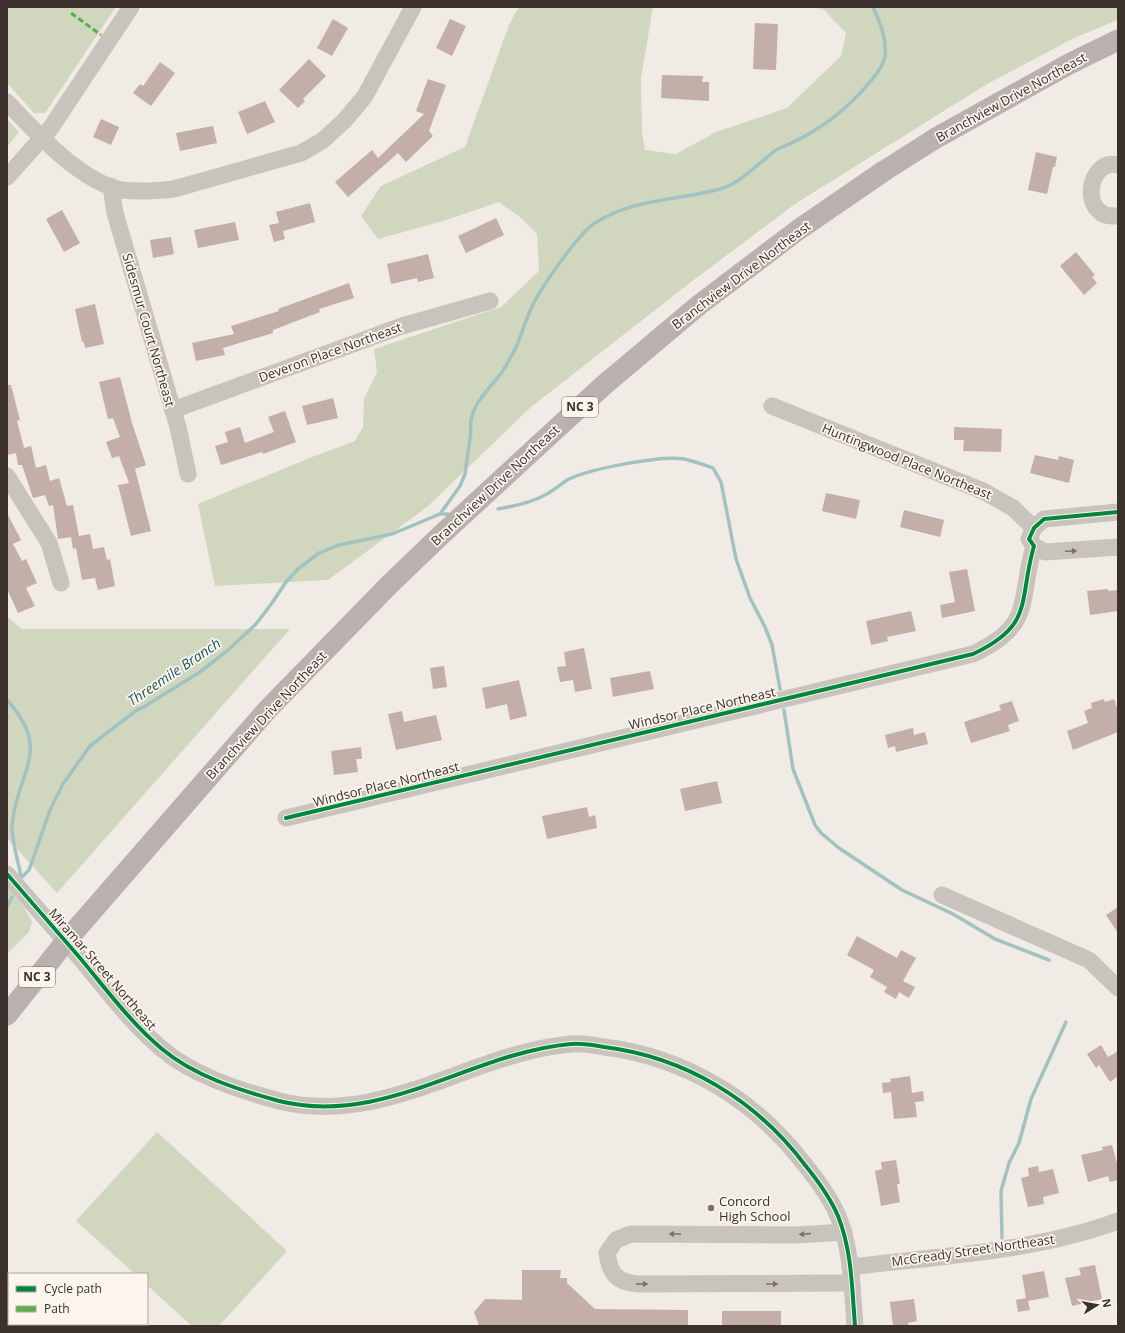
<svg xmlns="http://www.w3.org/2000/svg" width="1125" height="1333" viewBox="0 0 1125 1333" font-family="'Open Sans',sans-serif">
  <rect width="100%" height="100%" fill="#f0ebe5"/>
  <!-- green -->
  <g fill="#d1d6bf">
    <path d="M7,7H116L45,113H34L7,83Z"/>
    <path d="M519,7H653L641,78L642,132L645,150L676,154L716,132L787,108L841,56L846,33L824,10L813,7H1118V20L1076,37L987,84L795,204L691,282L531,407L427,507L328,580L215,586L198,504L312,457L355,441L363,427L364,399L377,372L374,349L501,307L539,271L537,234L521,218L499,202L443,221L378,239L361,216L381,186L465,147L509,25Z"/>
    <path d="M7,119L19,132L7,147Z"/>
    <path d="M7,617L22,629H290L57,893L7,838Z"/>
    <path d="M7,886L24,907L32,922L29,932L7,954Z"/>
    <path d="M157,1132L287,1251L219,1326H192L147,1285V1274H135L76,1221Z"/>
  </g>
  <g fill="none" stroke-linecap="round" stroke-linejoin="round">
    <!-- stream -->
    <g stroke="#a1c2c1" stroke-width="3.5">
      <path d="M498,509C514,506 530,503 545,495C553,491 560,485 567,480C588,469 661,455 684,459C694,461 704,465 713,468L721,482L736,559L750,598L765,627L772,645L780,689"/>
      <path d="M440,514H448"/>
      <path d="M7,700C54,752 16,772 12,826C11,838 19,864 21,877"/>
      <path d="M784,710L793,769L815,825L821,833L839,848L902,890L953,914L995,939L1049,960"/>
      <path d="M21,878L29,870L50,810L63,784L90,746L138,709L142,708L200,672L228,650L256,624L272,603L286,582L298,569L319,553L339,545L392,534L440,514L460,486L465,474L471,431C467,407 490,389 502,372C506,367 508,361 512,355C522,338 525,317 536,299C546,281 579,233 595,223C634,198 677,201 720,189C737,185 751,170 765,159C769,156 773,151 778,149C792,143 810,134 823,125C840,114 882,76 885,56C887,38 880,23 873,7"/>
      <path d="M7,907L12,897"/>
      <path d="M1002,1238L1001,1191L1009,1163L1019,1143L1031,1099L1066,1022"/>
    </g>
  </g>
  <!-- building -->
  <g fill="#c3afa7">
    <path d="M333,19L348,28L332,56L317,48Z"/>
    <path d="M450,19L466,26L452,56L436,48Z"/>
    <path d="M755,23L778,24L776,70L753,69Z"/>
    <path d="M309,59L326,76L303,99L305,101L298,108L279,90Z"/>
    <path d="M160,62L175,73L151,106L133,93L140,84L143,86Z"/>
    <path d="M662,75L703,76L702,82H709V101L661,98Z"/>
    <path d="M428,79L446,85L429,131L433,136L406,162L398,153L348,197L335,182L372,150L378,158L424,114L416,111Z"/>
    <path d="M265,101L275,122L247,134L238,112Z"/>
    <path d="M101,119L119,127L111,145L93,137Z"/>
    <path d="M213,126L217,143L180,151L176,133Z"/>
    <path d="M1036,152L1057,157L1055,167H1053L1047,194L1028,190Z"/>
    <path d="M310,203L315,222L283,231L285,239L274,242L269,225L279,223L276,212Z"/>
    <path d="M62,210L80,243L64,252L46,219Z"/>
    <path d="M496,218L504,235L466,253L458,236Z"/>
    <path d="M235,222L239,240L198,248L194,230Z"/>
    <path d="M171,237L174,254L153,258L150,240Z"/>
    <path d="M1076,252L1095,275L1092,277L1097,283L1084,295L1060,266Z"/>
    <path d="M428,254L434,278L418,282L417,278L391,284L387,264Z"/>
    <path d="M349,283L354,298L319,309L320,312L273,330V333L223,348L225,355L196,361L192,343L234,334L231,326L279,311L278,309Z"/>
    <path d="M95,304L104,344L85,348L84,342H82L75,309Z"/>
    <path d="M120,377L132,423L146,465L135,469L151,531L131,536L118,485L129,483L119,456L112,458L106,442L120,437L113,418L108,419L99,382Z"/>
    <path d="M7,385H11L20,420L17,421L24,448L31,446L36,468L46,465L50,481L59,478L67,506L73,505L79,536L74,537L90,534L93,549L104,547L107,560L110,559L115,586L98,590L95,578L82,580L76,548L73,549L71,537L58,539L53,505L49,506L45,495L33,498L22,465H18L16,453L7,455Z"/>
    <path d="M333,398L338,418L307,425L302,406Z"/>
    <path d="M285,411L296,442L263,454L262,452L221,465L215,446L228,442L225,432L240,427L245,443L274,432L268,417Z"/>
    <path d="M954,427L1002,429L1001,452L963,451L964,440H954Z"/>
    <path d="M1035,455L1058,460L1059,456L1074,460L1069,483L1030,473Z"/>
    <path d="M826,493L860,500L856,519L822,511Z"/>
    <path d="M904,510L944,520L940,537L900,527Z"/>
    <path d="M7,513L21,540L13,544L22,561L26,559L37,583L26,588L35,606L18,613L7,589Z"/>
    <path d="M967,569L975,611L942,618L940,605L955,602L949,572Z"/>
    <path d="M1108,589V591L1118,590V611L1090,615L1087,591Z"/>
    <path d="M911,611L916,631L887,637L888,641L871,645L866,621Z"/>
    <path d="M584,648L592,689L575,692L573,680L560,682L557,667L566,666L564,652Z"/>
    <path d="M444,666L447,687L433,689L430,668Z"/>
    <path d="M650,671L654,689L613,697L610,678Z"/>
    <path d="M519,680L527,716L510,720L507,704L486,709L482,688Z"/>
    <path d="M1104,699L1105,702L1114,699L1118,711V732L1073,750L1067,731L1088,723L1084,711L1092,708L1091,703Z"/>
    <path d="M1012,701L1019,721L1008,725L1010,731L971,743L964,722L1001,710L999,705Z"/>
    <path d="M402,711L404,722L436,715L442,740L396,750L388,714Z"/>
    <path d="M913,728L914,735L925,732L928,744L896,752L895,746L888,748L885,735Z"/>
    <path d="M361,747L362,759H356L358,772L334,775L331,751Z"/>
    <path d="M717,781L722,803L685,811L680,789Z"/>
    <path d="M587,807L589,817L595,815L597,828L547,839L542,816Z"/>
    <path d="M1118,907V933L1106,915Z"/>
    <path d="M857,936L897,958L901,950L916,958L903,981L915,987L909,998L899,992L896,999L884,992L887,987L870,977L874,970L847,955Z"/>
    <path d="M1101,1045L1108,1057L1118,1051V1076L1110,1082L1099,1065L1096,1068L1087,1054Z"/>
    <path d="M910,1076L912,1093L923,1091L924,1101L915,1102L917,1117L894,1119L891,1092L883,1093L882,1083L891,1082L890,1079Z"/>
    <path d="M1112,1145L1118,1167V1180L1110,1182L1108,1176L1088,1182L1081,1155L1103,1150L1102,1147Z"/>
    <path d="M896,1160L900,1184H897L900,1202L881,1206L875,1171L882,1169L881,1162Z"/>
    <path d="M1038,1166L1039,1172L1053,1169L1059,1193L1043,1197L1044,1204L1028,1207L1021,1178L1029,1176L1028,1168Z"/>
    <path d="M1095,1265L1102,1299L1072,1306L1065,1278L1081,1275L1079,1268Z"/>
    <path d="M522,1270H561L560,1278H567V1283L595,1309L688,1310V1326H479L474,1312L485,1299L522,1300Z"/>
    <path d="M1044,1271L1049,1297L1028,1301L1030,1310L1018,1312L1016,1300L1026,1298L1022,1275Z"/>
    <path d="M914,1299L917,1321L908,1323V1326H893L890,1302Z"/>
    <rect x="722" y="1311" width="59" height="15"/>
  </g>
  <g fill="none" stroke-linecap="round" stroke-linejoin="round">
    <!-- minor -->
    <g stroke="#c9c3be" stroke-width="17">
      <path d="M7,102C34,131 82,183 122,190C139,192 157,191 174,189L301,153L322,141L344,121L365,96L413,7"/>
      <path d="M1118,165C1092,158 1080,204 1105,215C1109,216 1114,216 1118,216"/>
      <path d="M7,177L50,129L131,7"/>
      <path d="M111,186L115,213L178,427L188,474"/>
      <path d="M772,406L983,491L1013,508L1034,528"/>
      <path d="M173,410L402,326L490,301"/>
      <path d="M7,476L49,543L61,583"/>
      <path d="M1034,546L1045,552L1118,547"/>
      <path d="M286,818L973,654C1035,625 1018,601 1034,546L1029,539L1034,528L1044,519L1118,512"/>
      <path d="M7,874C31,902 56,930 80,958C106,989 131,1023 162,1049C194,1076 239,1090 279,1101C384,1127 470,1053 571,1044C582,1043 593,1045 604,1047C685,1057 756,1100 805,1165C818,1181 830,1197 838,1216C852,1251 852,1289 855,1326"/>
      <path d="M942,895L1089,960L1118,988"/>
      <path d="M844,1232L797,1235L631,1234L616,1240L607,1253C610,1274 616,1282 638,1284L851,1283"/>
      <path d="M850,1267C939,1256 1034,1252 1118,1221"/>
    </g>
    <!-- major -->
    <path stroke="#b8b1ad" stroke-width="21" d="M7,1015L66,941L267,710L389,585L441,535L604,385L699,305L798,230L884,171L936,138L1069,64L1118,40"/>
    <!-- quiet -->
    <path stroke="#57b246" stroke-width="3" stroke-dasharray="6 3" stroke-linecap="butt" d="M71,13L101,35"/>
    <!-- cycleway casing -->
    <g stroke="#fbf5ee" stroke-width="6">
      <g id="cycleway">
        <path d="M286,818L973,654C1035,625 1018,601 1034,546L1029,539L1034,528L1044,519L1118,512"/>
        <path d="M7,874C31,902 56,930 80,958C106,989 131,1023 162,1049C194,1076 239,1090 279,1101C384,1127 470,1053 571,1044C582,1043 593,1045 604,1047C685,1057 756,1100 805,1165C818,1181 830,1197 838,1216C852,1251 852,1289 855,1326"/>
      </g>
    </g>
    <!-- cycleway -->
    <use href="#cycleway" stroke="#00873e" stroke-width="4"/>
  </g>
  <!-- one-way arrows -->
  <defs><path id="oneway-solid" d="M-6-.8H1V-3.2L6.5 0L1 3.2V.8H-6Z"/></defs>
  <g fill="#7b726d">
    <use href="#oneway-solid" transform="translate(1071 551) rotate(-3)"/>
    <use href="#oneway-solid" transform="translate(675 1234) rotate(-180)"/>
    <use href="#oneway-solid" transform="translate(805 1234) rotate(176)"/>
    <use href="#oneway-solid" transform="translate(642 1284) rotate(1)"/>
    <use href="#oneway-solid" transform="translate(772 1284)"/>
  </g>
  <!-- markers -->
  <circle fill="#7a716c" stroke="#fbf5ee" stroke-width="1.5" cx="711" cy="1208" r="4"/>
  <g text-anchor="middle" stroke-width="3.5" stroke-linejoin="round" paint-order="stroke">
    <!-- shield labels -->
    <g fill="#fbf5ee" stroke="#756b66" stroke-width="1">
      <rect x="562" y="397" width="36" height="20" rx="3"/>
      <rect x="19" y="967" width="36" height="20" rx="3"/>
    </g>
    <g font-size="12" font-weight="bold" fill="#3b302b">
      <text x="580" y="411">NC 3</text>
      <text x="37" y="981">NC 3</text>
    </g>
    <!-- street labels -->
    <g font-size="13" fill="#3b302b" stroke="#fbf5ee">
      <text transform="translate(1011 97) rotate(-29)" y="5">Branchview Drive Northeast</text>
      <text transform="translate(741 275) rotate(-37)" y="5">Branchview Drive Northeast</text>
      <text transform="translate(149 330) rotate(74)" y="5">Sidesmur Court Northeast</text>
      <text transform="translate(330 352) rotate(-20)" y="5">Deveron Place Northeast</text>
      <text transform="translate(907 461) rotate(22)" y="5">Huntingwood Place Northeast</text>
      <text transform="translate(495 485) rotate(-43)" y="5">Branchview Drive Northeast</text>
      <text transform="translate(702 708) rotate(-13)" y="5">Windsor Place Northeast</text>
      <text transform="translate(266 715) rotate(-47)" y="5">Branchview Drive Northeast</text>
      <text transform="translate(386 784) rotate(-14)" y="5">Windsor Place Northeast</text>
      <text transform="translate(103 969) rotate(49)" y="5">Miramar Street Northeast</text>
      <text transform="translate(973 1250) rotate(-8)" y="5">McCready Street Northeast</text>
    </g>
    <!-- poi labels -->
    <g font-size="13" fill="#3b302b" stroke="#fbf5ee" text-anchor="start">
      <text x="719" y="1206">Concord<tspan x="719" dy="15">High School</tspan></text>
    </g>
    <!-- water labels -->
    <g font-size="14" font-style="italic" fill="#1f5a5e" stroke="#fbf5ee">
      <text transform="translate(174 672) rotate(-34)" y="5">Threemile Branch</text>
    </g>
  </g>
  <!-- border -->
  <rect width="1125" height="1333" fill="none" stroke="#3b302b" stroke-width="16"/>
  <!-- legend -->
  <rect x="8" y="1273" width="140" height="52" fill="#fbf5ee" stroke="#aea6a0"/>
  <rect x="16" y="1286" width="20" height="6" fill="#00873e" stroke="#aea6a0"/>
  <text x="44" y="1293" font-size="12" fill="#3b302b">Cycle path</text>
  <rect x="16" y="1306" width="20" height="6" fill="#57b246" stroke="#aea6a0"/>
  <text x="44" y="1313" font-size="12" fill="#3b302b">Path</text>
  <!-- north arrow -->
  <g transform="translate(1097 1305) rotate(79)" stroke="#fbf5ee" stroke-width="3" paint-order="stroke">
  <path d="M0-3L7 15L0 10L-7 15Z" fill="#3b302b"/>
  <text y="-6" font-size="11" font-weight="bold" text-anchor="middle" fill="#3b302b">N</text>
  </g>
</svg>
